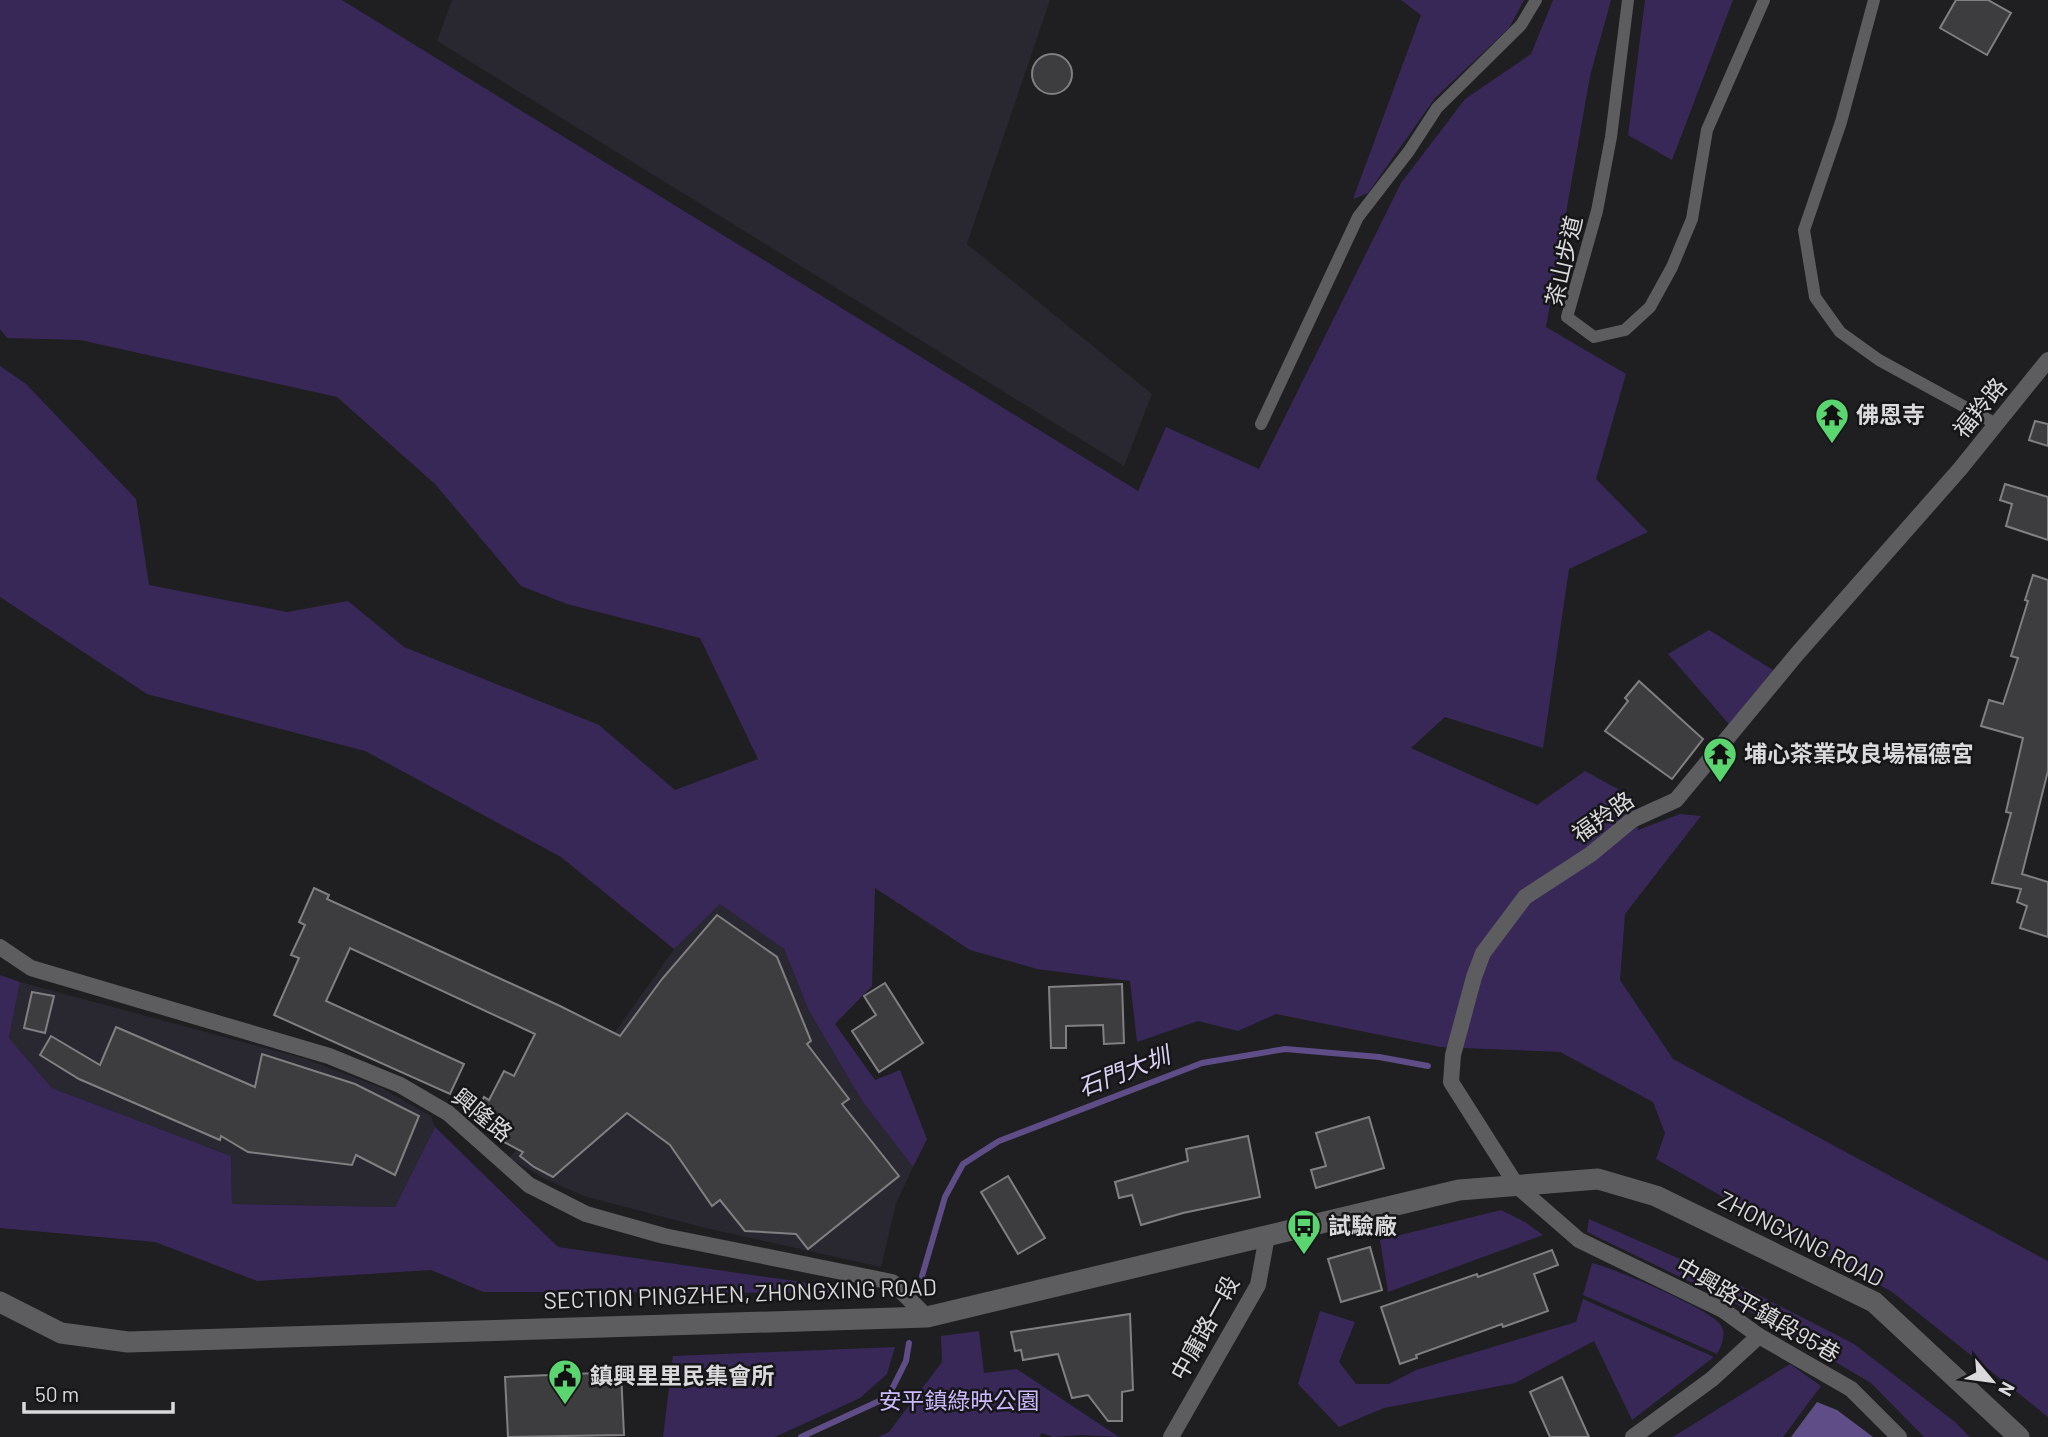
<svg xmlns="http://www.w3.org/2000/svg" width="2048" height="1437" viewBox="0 0 2048 1437" font-family="Barlow,'Noto Sans TC',sans-serif">
  <rect width="100%" height="100%" fill="#1f1e21"/>
  <!-- built -->
  <g fill="#29272f">
    <path d="M452,0H1050L967,244L1152,394L1124,466L437,41Z"/>
    <path d="M720,903L784,949L809,1011L862,1101L913,1167L896,1204L881,1267L701,1227L584,1196L547,1180L509,1158L618,1028L674,949Z"/>
    <path d="M20,982L306,1059L382,1088L431,1116L435,1127L395,1207L232,1204L231,1156L52,1088L9,1038Z"/>
  </g>
  <!-- green -->
  <g fill="#382858">
    <path d="M0,0H342L1138,491L1166,427L1259,469L1401,183L1465,99L1531,54L1553,0H1611L1590,76L1546,327L1626,374L1596,479L1648,532L1569,569L1543,748L1445,717L1411,748L1537,805L1585,771L1634,798L1638,830L1680,814L1701,816L1625,914L1620,980L1673,1059L2048,1261V1417L1892,1292L1656,1159L1665,1133L1653,1102L1560,1052L1440,1047L1276,1014L1238,1031L1198,1021L1137,1042L1130,981L1037,969L970,950L875,888L872,986L835,1024L875,1080L900,1070L927,1139L913,1167L862,1101L809,1011L784,949L720,904L674,949L561,857L365,751L147,694L0,597V366L26,384L136,499L149,585L287,612L348,601L404,647L599,725L675,790L758,759L700,638L567,604L521,586L435,484L337,397L80,340L7,338L0,329Z"/>
    <path d="M1401,0H1524L1509,28L1435,98L1368,193L1353,199L1421,15Z"/>
    <path d="M1645,0H1733L1672,160L1628,135Z"/>
    <path d="M1709,630L1773,670L1729,724L1668,654Z"/>
    <path d="M0,975L20,982L9,1038L52,1088L231,1156L232,1204L395,1207L435,1127L558,1247L836,1287L835,1293L483,1292L431,1270L257,1281L155,1242L0,1228Z"/>
    <path d="M1501,1210L1525,1222L1543,1235L1388,1292L1380,1240Z"/>
    <path d="M1589,1219L1737,1284L1854,1344L1955,1422L1970,1437H1924L1871,1383L1744,1308L1587,1232Z"/>
    <path d="M1592,1263C1614,1268 1707,1308 1720,1324C1727,1333 1722,1345 1717,1354L1583,1295Z"/>
    <path d="M1583,1299L1714,1357L1632,1420L1594,1341L1515,1383L1384,1408L1339,1427L1298,1384L1320,1311L1355,1322L1339,1362L1356,1384H1389L1416,1370L1576,1322Z"/>
    <path d="M979,1331L984,1373L1017,1369L1119,1437L1081,1435L1053,1437L1042,1433L1039,1437H878L889,1432L942,1362L941,1336Z"/>
    <path d="M895,1347L887,1374L860,1398L775,1437H663L673,1356Z"/>
    <path d="M1790,1364L1821,1386L1783,1437H1673Z"/>
  </g>
  <!-- water -->
  <path fill="#5f4d87" d="M1817,1402L1837,1410L1873,1437H1791Z"/>
  <g fill="none" stroke-linecap="round" stroke-linejoin="round">
    <!-- stream -->
    <g stroke="#5f4d87" stroke-width="6">
      <path d="M922,1276L945,1197L963,1164L999,1141L1202,1063L1285,1049L1379,1057L1428,1066"/>
      <path d="M801,1437L888,1397L906,1361L909,1343"/>
    </g>
  </g>
  <!-- building -->
  <g fill="#3d3c3f" stroke="#807f82" stroke-width="2">
    <path d="M1956,0H1988L2011,13L1987,55L1940,28Z"/>
    <circle cx="1052" cy="74" r="20"/>
    <path d="M2035,421L2048,424V446L2029,440Z"/>
    <path d="M2005,484L2048,497V540L2006,526L2012,504L2000,500Z"/>
    <path d="M2033,575L2048,580V771L2022,874L2048,882V937L2020,928L2027,906L2017,902L2021,889L1992,883L2011,813L2006,812L2023,738L1981,726L1989,700L2003,704L2018,658L2011,656L2028,601L2025,600Z"/>
    <path d="M1639,681L1703,739L1672,779L1605,731L1628,701L1625,698Z"/>
    <path d="M314,888L329,895L327,899L560,1006L620,1036L662,979L717,915L777,957L811,1041L807,1044L849,1099L842,1104L899,1176L808,1249L796,1234L745,1231L720,1200L712,1206L670,1145L627,1113L553,1177L534,1167L520,1156L523,1152L500,1140L475,1115L484,1097L489,1100L504,1071L514,1076L535,1034L350,948L326,1001L464,1064L450,1094L274,1015L299,958L291,955L305,925L299,922Z"/>
    <path d="M885,983L923,1043L879,1072L852,1031L876,1015L864,996Z"/>
    <path d="M1122,984L1124,1043L1104,1044L1103,1025L1066,1026V1048H1051L1049,987Z"/>
    <path d="M32,992L54,996L45,1033L24,1028Z"/>
    <path d="M116,1027L255,1087L262,1054L355,1084L419,1116L395,1175L356,1155L352,1165L248,1152L221,1136L220,1140L79,1079L40,1055L51,1036L100,1065Z"/>
    <path d="M1369,1117L1384,1168L1316,1188L1311,1170L1326,1166L1316,1133Z"/>
    <path d="M1248,1136L1260,1197L1183,1213L1141,1225L1132,1195L1119,1198L1115,1182L1188,1161L1186,1149Z"/>
    <path d="M1008,1176L1045,1238L1018,1254L981,1192Z"/>
    <path d="M1370,1247L1382,1290L1341,1302L1328,1259Z"/>
    <path d="M1552,1250L1558,1265L1534,1274L1548,1311L1503,1327L1502,1324L1416,1355L1417,1358L1400,1364L1381,1307L1477,1274L1478,1277Z"/>
    <path d="M1130,1314L1133,1390L1122,1392V1421H1108L1088,1395L1072,1398L1058,1354L1023,1360L1021,1350L1015,1351L1011,1332Z"/>
    <path d="M621,1372L624,1435L508,1437L505,1377Z"/>
    <path d="M1562,1377L1589,1437H1550L1530,1392Z"/>
  </g>
  <g fill="none" stroke-linecap="round" stroke-linejoin="round">
    <!-- pedestrian -->
    <g stroke="#5d5d5f" stroke-width="12">
      <path d="M1628,0L1611,137L1597,211L1567,317L1594,337L1625,330L1650,307L1672,267L1692,219L1707,130L1764,0"/>
      <path d="M1874,0L1841,122L1804,230L1815,297L1840,332L1879,360L1996,424"/>
      <path d="M1261,424L1358,217L1409,151L1437,108L1521,25L1536,0"/>
    </g>
    <!-- minor -->
    <g stroke="#5d5d5f" stroke-width="16">
      <path d="M0,947L31,968L329,1056L400,1085L448,1113L529,1185L586,1214L664,1236L892,1282L927,1317"/>
      <path d="M1171,1437L1258,1285L1267,1236"/>
      <path d="M1633,1437L1712,1379L1759,1336"/>
      <path d="M1899,1437L1851,1389L1759,1336L1723,1310L1579,1240L1517,1186L1451,1082L1453,1055L1474,977L1483,953L1525,897L1591,854L1632,820L1676,800L1797,654L1960,469L2048,360"/>
    </g>
    <!-- tertiary -->
    <path stroke="#5d5d5f" stroke-width="21" d="M0,1302L61,1333L128,1342L927,1317L1459,1190L1598,1179L1656,1196L1874,1302L2019,1437"/>
  </g>
  <!-- icons -->
  <defs>
    <g id="temple-pin" transform="scale(1.75)"><path d="M0 17L-7.5 6A9.5 9.5 0 1 1 7.5 6Z" fill="#5ad56f" stroke="#161517"/><path d="M0-6L5-2H3V0L6.5 2.5H4V6H1.5V3h-3V6H-4V2.5H-6.5L-3 0V-2H-5Z" fill="#111"/></g>
    <g id="bus-pin" transform="scale(1.75)"><path d="M0 17L-7.5 6A9.5 9.5 0 1 1 7.5 6Z" fill="#5ad56f" stroke="#161517"/><path d="M-5-6H5V4H4V6H2V4H-2V6H-4V4H-5ZM-3.5-4V0h7V-4ZM-3.5 1.2v1.5H-2V1.2ZM2 1.2v1.5H3.5V1.2Z" fill="#111"/></g>
    <g id="civic-pin" transform="scale(1.75)"><path d="M0 17L-7.5 6A9.5 9.5 0 1 1 7.5 6Z" fill="#5ad56f" stroke="#161517"/><path d="M-.6-6.5H3V-4.5H.6V-3L4-1V1h2V6H-6V1h2V-1L-.6-3ZM-1.2 2.5V6h2.4V2.5Z" fill="#111"/></g>
  </defs>
  <g fill-rule="evenodd">
    <use href="#temple-pin" x="1832" y="415"/>
    <use href="#temple-pin" x="1720" y="754"/>
    <use href="#bus-pin" x="1304" y="1226"/>
    <use href="#civic-pin" x="565" y="1376"/>
  </g>
  <g text-anchor="middle" stroke-width="5" stroke-linejoin="round" paint-order="stroke">
    <!-- street labels -->
    <g font-size="23" fill="#dad9db" stroke="#161517">
      <text transform="translate(1564 261) rotate(-77)" y="8">茶山步道</text>
      <text transform="translate(1980 408) rotate(-51)" y="8">福羚路</text>
      <text transform="translate(1603 817) rotate(-35)" y="8">福羚路</text>
      <text transform="translate(482 1115) rotate(39)" y="8">興隆路</text>
      <text transform="translate(1801 1239) rotate(27)" y="8">ZHONGXING ROAD</text>
      <text transform="translate(740 1294) rotate(-2)" y="8">SECTION PINGZHEN, ZHONGXING ROAD</text>
      <text transform="translate(1758 1310) rotate(30)" y="8">中興路平鎮段95巷</text>
      <text transform="translate(1205 1328) rotate(-61)" y="8">中庸路一段</text>
    </g>
    <!-- poi labels -->
    <g font-size="23" font-weight="bold" fill="#dad9db" stroke="#161517" text-anchor="start">
      <text x="1856" y="423">佛恩寺</text>
      <text x="1744" y="762">埔心茶業改良場福德宮</text>
      <text x="1328" y="1234">試驗廠</text>
      <text x="590" y="1384">鎮興里里民集會所</text>
    </g>
    <!-- park labels -->
    <g font-size="23" fill="#ccb9ff" stroke="#161517">
      <text x="959" y="1409">安平鎮綠映公園</text>
    </g>
    <!-- water labels -->
    <g font-size="24" font-style="italic" fill="#dad1f4" stroke="#161517">
      <text transform="translate(1124 1072) rotate(-21)" y="8">石門大圳</text>
    </g>
  </g>
  <!-- north arrow -->
  <g transform="translate(1992 1381) rotate(119)" stroke="#161517" stroke-width="5" paint-order="stroke">
  <path d="M0-5L12 26L0 18L-12 26Z" fill="#dad9db"/>
  <text y="-10" font-size="19" font-weight="bold" text-anchor="middle" fill="#dad9db">N</text>
  </g>
  <!-- scale -->
  <path d="M24 1402v10h149v-10" fill="none" stroke="#dad9db" stroke-width="3.5"/>
  <text x="35" y="1402" font-size="21" fill="#dad9db" stroke="#161517" stroke-width="5" paint-order="stroke">50 m</text>
</svg>
